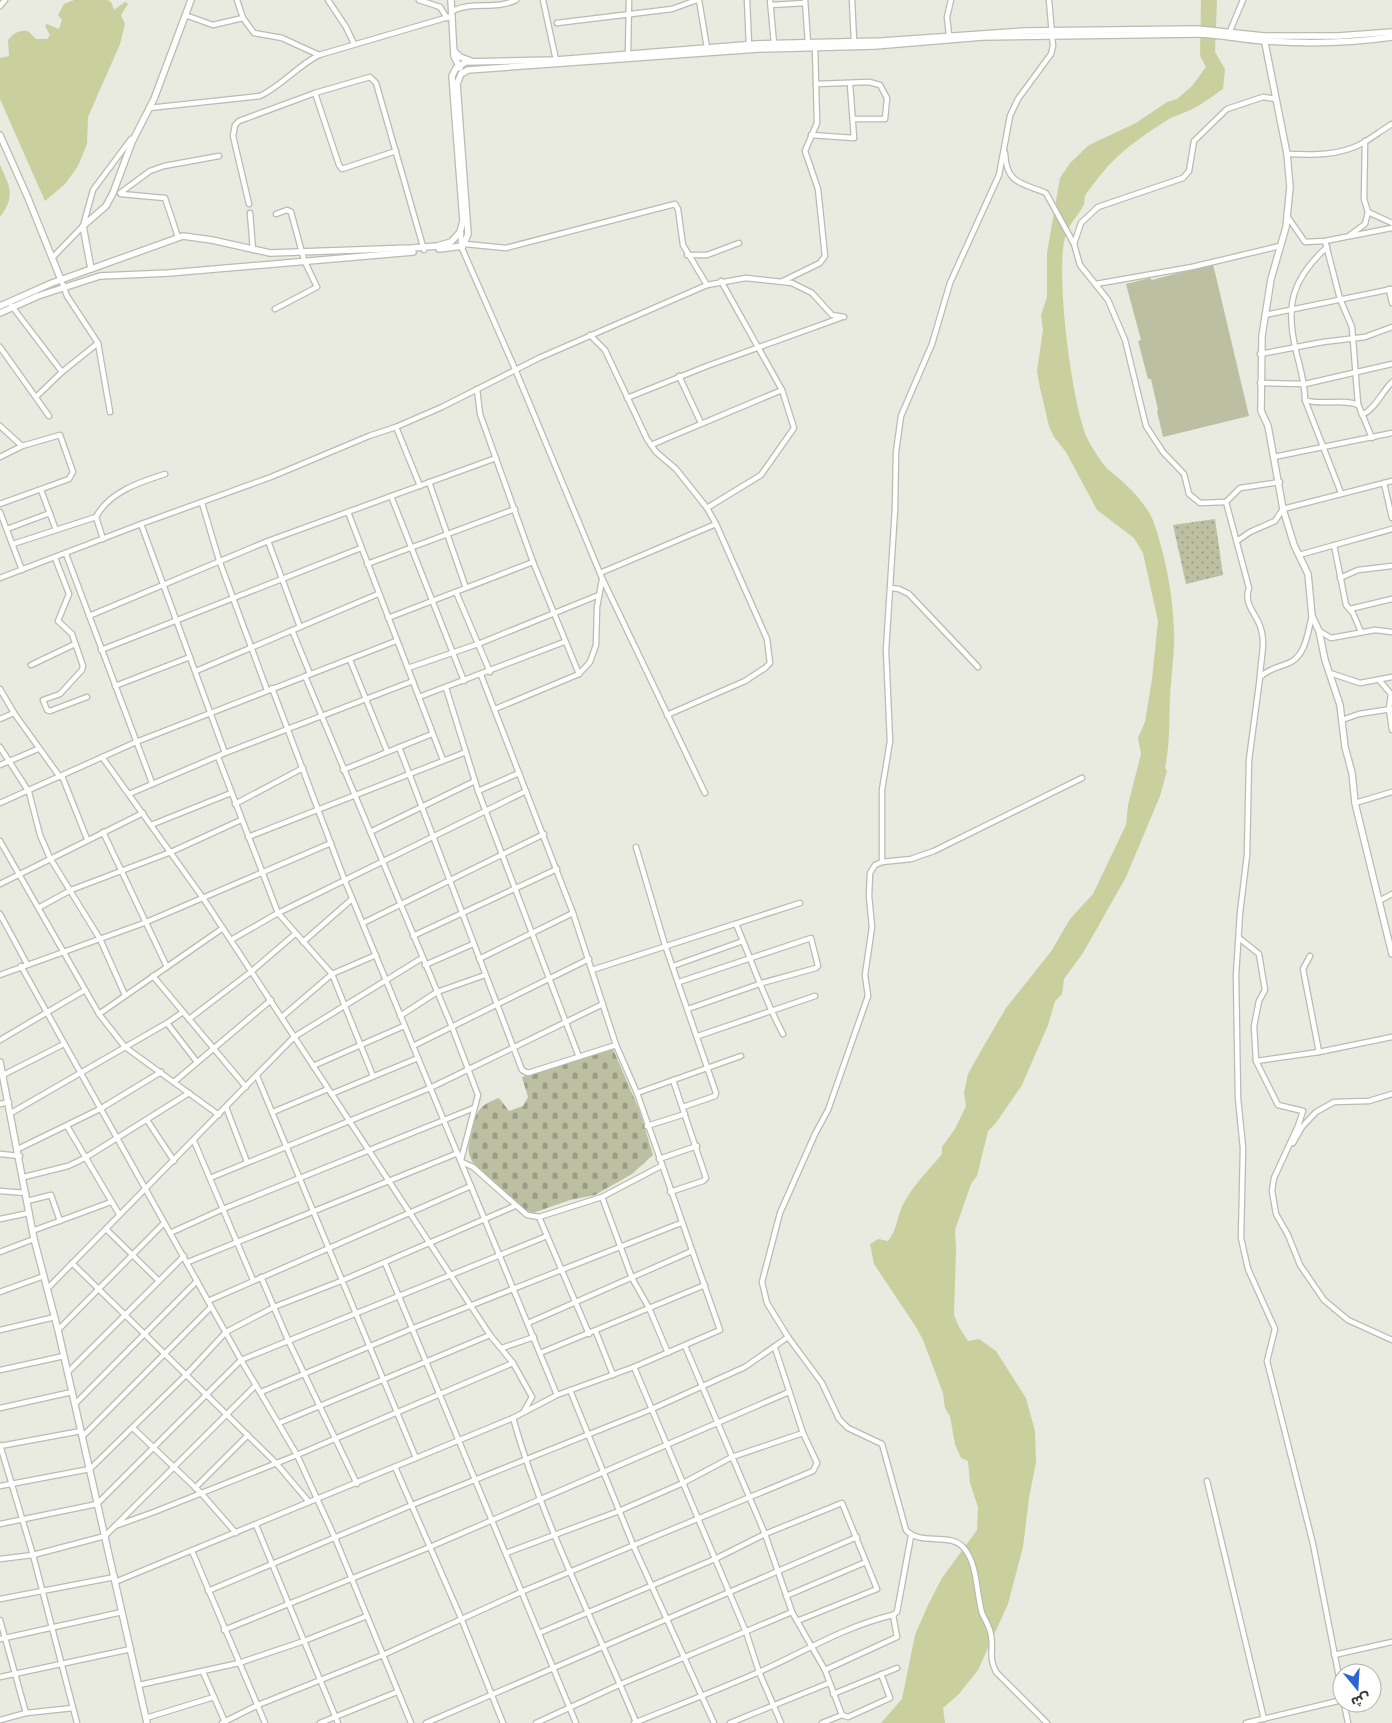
<svg xmlns="http://www.w3.org/2000/svg" width="1392" height="1723" viewBox="0 0 1392 1723" font-family="Quicksand,'Noto Sans Arabic',sans-serif">
  <defs>
    <pattern id="green-dots" width="8" height="8" patternUnits="userSpaceOnUse" patternTransform="scale(1.25)"><rect width="8" height="8" fill="#bcbfa1"/><path d="M2 2h.1M6 6h.1" fill="none" stroke="#9a9c84" stroke-width="1.8" stroke-linecap="round"/></pattern>
    <pattern id="cemetery-stones" width="16" height="16" patternUnits="userSpaceOnUse" patternTransform="scale(1.25)"><rect width="16" height="16" fill="#bcbfa1"/><path d="M2 7V4a2 2 0 0 1 4 0v3zM10 15v-3a2 2 0 0 1 4 0v3z" fill="#9a9c84"/></pattern>
  </defs>
  <rect width="100%" height="100%" fill="#e9eae0"/>
  <!-- green -->
  <path fill="url(#green-dots)" d="M1215,519L1223,575L1186,584L1173,525Z"/>
  <!-- cemetery -->
  <path fill="url(#cemetery-stones)" d="M613,1049L640,1112L653,1155L632,1174L595,1195L570,1200L533,1213L525,1210C511,1198 472,1172 469,1153C467,1146 472,1134 473,1127C476,1109 483,1104 499,1098L509,1111L523,1106L528,1097L522,1077Z"/>
  <!-- pitch -->
  <path fill="#bcbfa1" d="M1213,264L1249,416L1163,437L1157,411L1158,410L1151,379H1148L1138,341L1141,340L1126,284L1150,278L1152,280Z"/>
  <!-- water -->
  <g fill="#cacf9e">
    <path d="M74,0H107L111,2L114,10L125,2L128,4L121,15L125,24L120,44L88,117L87,144L78,166L66,183L45,201L0,99V58L9,56L8,40C14,33 19,30 28,31L36,39H47L50,35L45,26L47,24L59,29L62,20L58,15L64,4Z"/>
    <path d="M1201,0H1217L1215,52L1225,69L1223,89C1214,95 1204,103 1194,108C1186,113 1176,115 1169,119C1148,132 1126,147 1109,165C1106,168 1086,193 1085,196C1084,198 1085,201 1084,204C1080,214 1070,222 1066,234C1054,268 1072,407 1088,440C1093,449 1103,466 1111,472C1126,483 1150,507 1155,526C1166,559 1173,596 1174,631C1175,653 1171,675 1170,698C1169,721 1170,745 1165,768L1167,771L1160,796L1126,877L1083,953L1064,979L1062,994L1055,1001L1048,1025L1022,1085L996,1123L988,1131L977,1176L971,1184L955,1230L956,1250L954,1315L959,1327L968,1341L979,1339L996,1351L1026,1398L1035,1431L1036,1462L1029,1498L1023,1547L1008,1604L978,1670L959,1694L943,1708L945,1723H881L902,1699L915,1635L928,1605L942,1578L977,1530L978,1507L970,1483L968,1461L961,1458L955,1444L950,1416L945,1408L943,1393L923,1340L916,1327L874,1264L870,1244L878,1239L888,1241C898,1229 897,1213 905,1201C915,1183 929,1170 942,1154V1147L955,1129L966,1106L964,1093L968,1074L982,1049L1006,1008L1052,950L1070,919L1093,894L1126,825L1128,805L1141,754L1138,738L1145,722L1152,679L1158,621L1143,553L1134,538L1097,510L1066,452L1054,437L1049,426L1040,388L1037,371L1043,330L1041,315L1047,297V253L1060,178L1070,163L1089,145L1136,123L1167,102L1177,99L1192,86L1206,67L1200,56Z"/>
    <path d="M0,165C10,187 16,196 0,217Z"/>
  </g>
  <g fill="none" stroke-linecap="round" stroke-linejoin="round">
    <!-- minor casing -->
    <g stroke="#babbb1" stroke-width="7">
      <g id="minor">
        <path d="M237,0L243,18L254,33L282,38L319,55"/>
        <path d="M328,0L346,27L354,44"/>
        <path d="M419,0L440,7L447,18"/>
        <path d="M543,0L556,60"/>
        <path d="M699,0L707,48"/>
        <path d="M747,0L749,45"/>
        <path d="M770,0L774,44"/>
        <path d="M805,0L808,43"/>
        <path d="M852,0L854,41"/>
        <path d="M771,5L805,3"/>
        <path d="M0,6L5,0"/>
        <path d="M452,11C475,0 493,11 516,0"/>
        <path d="M185,15L213,25L243,18"/>
        <path d="M557,23L672,9L697,0"/>
        <path d="M1230,31L1243,0"/>
        <path d="M949,35L947,17L951,0"/>
        <path d="M628,55L629,0"/>
        <path d="M816,84L869,82L880,85L887,98L885,119H854"/>
        <path d="M315,93L339,165L342,169L396,151"/>
        <path d="M149,108L260,96C283,85 297,66 319,55L452,16"/>
        <path d="M811,135L854,138L850,84"/>
        <path d="M1365,141L1364,199L1368,212L1392,223"/>
        <path d="M1005,153C1006,184 1022,183 1046,193L1074,244"/>
        <path d="M1287,154C1313,155 1339,156 1363,143C1373,137 1382,130 1392,124"/>
        <path d="M120,193L150,171L164,166L219,156"/>
        <path d="M121,194L165,198L178,237"/>
        <path d="M249,204L233,136L235,125L239,121L315,93L370,77L376,83L424,250"/>
        <path d="M250,213L253,250"/>
        <path d="M1287,216L1305,242L1325,241L1392,228"/>
        <path d="M461,232V246L515,369L602,578L705,793"/>
        <path d="M1350,235L1365,224L1368,212"/>
        <path d="M1325,241L1340,299L1352,327L1358,404L1372,438"/>
        <path d="M465,244L506,248L675,204L678,209L683,245L707,285"/>
        <path d="M1327,247C1292,279 1285,305 1296,351C1300,368 1305,382 1305,400L1341,493"/>
        <path d="M687,255H707L739,243"/>
        <path d="M53,257L83,226L93,190L131,139"/>
        <path d="M61,280L67,296L98,343L110,412"/>
        <path d="M783,281L820,263L825,256L818,189L805,151L817,123L815,46"/>
        <path d="M1096,284L1192,267L1280,246"/>
        <path d="M1389,289L1392,303"/>
        <path d="M11,305L62,372"/>
        <path d="M275,309L317,287L304,260L291,212L287,210L276,214"/>
        <path d="M1265,315L1392,289"/>
        <path d="M590,335L605,350L647,439L656,452L676,469L707,508L716,524L767,639L770,663L765,668L745,681L667,715"/>
        <path d="M0,347L49,416"/>
        <path d="M1260,354L1323,342L1365,337L1392,327"/>
        <path d="M679,376L701,423"/>
        <path d="M1260,383L1305,384L1392,364"/>
        <path d="M477,389L480,414L533,562L579,674"/>
        <path d="M37,396L62,372L98,343"/>
        <path d="M627,398L707,366L840,318"/>
        <path d="M1305,400C1321,406 1342,398 1358,405"/>
        <path d="M1361,412L1362,415C1375,409 1382,392 1392,382"/>
        <path d="M0,426L22,446"/>
        <path d="M396,427L420,486"/>
        <path d="M651,445L782,390"/>
        <path d="M0,457L22,446L60,435L73,472L69,479L0,504"/>
        <path d="M1274,457L1392,433"/>
        <path d="M429,482L466,588"/>
        <path d="M1384,483L1392,518"/>
        <path d="M41,490L56,530"/>
        <path d="M391,496L464,681"/>
        <path d="M1226,502L1200,503L1189,494L1184,474L1163,452L1146,426L1125,340L1108,300L1080,265L1074,244L1081,223L1098,207L1183,178L1189,171L1194,141L1227,109L1263,97L1276,99"/>
        <path d="M202,503L219,560L267,690"/>
        <path d="M707,508L761,475L794,428L782,390L721,281"/>
        <path d="M0,512L22,570"/>
        <path d="M348,512L443,760"/>
        <path d="M96,517C109,492 140,482 165,474"/>
        <path d="M141,524L271,477L369,436L396,427L442,407L539,358L707,285L746,278L792,283L812,293L832,315L844,317"/>
        <path d="M7,529L50,513"/>
        <path d="M268,541L300,627"/>
        <path d="M1237,541L1250,532L1275,521L1283,509L1392,481"/>
        <path d="M13,544L96,517L103,539"/>
        <path d="M1334,545L1346,605L1353,613L1361,632"/>
        <path d="M66,554L152,783"/>
        <path d="M1299,555L1392,529"/>
        <path d="M55,558L69,594L58,621L72,634L83,666L82,670L60,694L43,700L47,710L50,711L87,697"/>
        <path d="M367,564L515,509"/>
        <path d="M600,573L716,524"/>
        <path d="M0,578L141,524L225,753"/>
        <path d="M1340,578L1358,570L1392,566"/>
        <path d="M891,588L899,589L909,594L978,667"/>
        <path d="M456,592L490,672"/>
        <path d="M1350,609L1392,599"/>
        <path d="M89,616L268,541L496,458"/>
        <path d="M1312,616C1308,631 1306,654 1291,662C1279,668 1271,667 1260,677L1249,760L1247,855L1240,913L1236,975L1238,1098L1243,1148L1241,1238L1248,1269L1275,1329L1267,1361L1313,1544L1342,1692"/>
        <path d="M388,618L533,562"/>
        <path d="M292,630L310,674"/>
        <path d="M1319,631L1331,638L1375,630L1392,632"/>
        <path d="M101,650L361,548"/>
        <path d="M350,660L387,751"/>
        <path d="M31,665L75,644"/>
        <path d="M408,668L478,644L599,595"/>
        <path d="M196,671L378,594"/>
        <path d="M1330,673L1360,683L1392,677"/>
        <path d="M305,676L452,1027L478,1095L461,1160"/>
        <path d="M1260,677C1260,662 1266,644 1261,629C1257,614 1243,605 1249,588L1226,502L1240,488L1280,482"/>
        <path d="M1380,681L1391,694L1389,709L1392,730"/>
        <path d="M115,686L190,657"/>
        <path d="M272,688L345,881L557,1395"/>
        <path d="M446,688L478,791L579,1057"/>
        <path d="M0,689L14,713L60,777"/>
        <path d="M419,697L564,642"/>
        <path d="M495,709L579,674L590,662L596,645L597,607L602,580"/>
        <path d="M0,719L14,713"/>
        <path d="M1342,720L1359,714L1391,709"/>
        <path d="M0,747L29,792L40,835L50,858L100,939L125,995"/>
        <path d="M399,747L522,1070L528,1073L616,1045"/>
        <path d="M102,757L203,898L490,1335L513,1363L532,1397L524,1411"/>
        <path d="M218,757L278,913L332,974L373,1076"/>
        <path d="M0,765L38,749"/>
        <path d="M343,770L432,734"/>
        <path d="M62,776L87,839"/>
        <path d="M478,791L519,773"/>
        <path d="M129,794L225,753L413,681"/>
        <path d="M0,803L136,742L396,641"/>
        <path d="M1355,803L1392,792"/>
        <path d="M235,804L303,768"/>
        <path d="M151,825L231,793"/>
        <path d="M103,832L167,967"/>
        <path d="M370,832L475,781"/>
        <path d="M248,837L466,752"/>
        <path d="M0,841L99,1014L125,1047L219,1115"/>
        <path d="M636,847L665,945L716,1093L715,1096L683,1107"/>
        <path d="M882,862L911,859L934,851L1082,778"/>
        <path d="M0,884L143,813"/>
        <path d="M1379,901L1392,894"/>
        <path d="M40,907L71,890L171,852L241,820"/>
        <path d="M0,914L27,964"/>
        <path d="M363,923L544,834"/>
        <path d="M736,924C752,961 764,999 783,1034"/>
        <path d="M413,936L557,869"/>
        <path d="M1239,938L1259,954L1265,990L1259,1001L1254,1026L1256,1061L1278,1105L1303,1111L1298,1126L1274,1178L1272,1191L1276,1214L1288,1235L1300,1265L1324,1300L1348,1320L1392,1340"/>
        <path d="M231,940L278,913L526,791"/>
        <path d="M303,942L352,899"/>
        <path d="M1310,956L1303,969L1319,1052"/>
        <path d="M479,959L573,913"/>
        <path d="M425,965L473,944"/>
        <path d="M21,966L241,1360L297,1455L335,1538L411,1723"/>
        <path d="M673,966L743,941"/>
        <path d="M592,970L800,903"/>
        <path d="M0,975L144,923L331,843"/>
        <path d="M153,976L246,1087"/>
        <path d="M679,982L811,938L818,966L816,968L762,983L688,1009"/>
        <path d="M99,1014L223,928"/>
        <path d="M400,1016L437,992L485,975"/>
        <path d="M282,1017L332,974L376,955"/>
        <path d="M189,1019L252,971L295,934"/>
        <path d="M167,1023L197,1062"/>
        <path d="M698,1036L815,996"/>
        <path d="M0,1040L85,990"/>
        <path d="M413,1046L589,959"/>
        <path d="M1256,1061L1319,1052L1392,1037"/>
        <path d="M313,1066L404,1026"/>
        <path d="M3,1075L64,1044"/>
        <path d="M257,1076L416,1458"/>
        <path d="M174,1082L271,1000"/>
        <path d="M637,1093L741,1056"/>
        <path d="M331,1094L418,1058"/>
        <path d="M0,1104L9,1102"/>
        <path d="M226,1107L247,1162"/>
        <path d="M273,1112L328,1089"/>
        <path d="M11,1113L167,1023L183,1012"/>
        <path d="M147,1120L174,1161"/>
        <path d="M67,1126L119,1214"/>
        <path d="M647,1126L685,1114"/>
        <path d="M194,1141L253,1280"/>
        <path d="M1293,1143L1302,1127L1316,1112L1334,1102L1369,1101L1392,1094"/>
        <path d="M18,1149L100,1109L161,1072"/>
        <path d="M0,1154L20,1156"/>
        <path d="M659,1159L697,1146"/>
        <path d="M462,1162L473,1167L527,1215L539,1217L589,1334"/>
        <path d="M24,1177L68,1166L85,1158L189,1093"/>
        <path d="M210,1178L430,1088L603,1004"/>
        <path d="M0,1191L26,1193"/>
        <path d="M670,1192L703,1181L706,1178L673,1080"/>
        <path d="M602,1197L632,1278L649,1308L668,1353"/>
        <path d="M27,1201L51,1195L60,1221"/>
        <path d="M539,1217L602,1197L661,1166"/>
        <path d="M0,1219L29,1213"/>
        <path d="M106,1229L158,1280"/>
        <path d="M32,1231L111,1202"/>
        <path d="M170,1233L223,1209L474,1108"/>
        <path d="M0,1252L34,1239"/>
        <path d="M188,1262L458,1153"/>
        <path d="M72,1263L276,1463L309,1502"/>
        <path d="M385,1263L576,1723"/>
        <path d="M261,1277L288,1340L357,1484"/>
        <path d="M47,1289L294,1037L422,958"/>
        <path d="M0,1292L44,1276"/>
        <path d="M208,1301L471,1186"/>
        <path d="M528,1323L692,1251"/>
        <path d="M0,1330L55,1317"/>
        <path d="M58,1330L164,1223"/>
        <path d="M596,1332L613,1375"/>
        <path d="M685,1346L765,1534L792,1612L825,1670L842,1715"/>
        <path d="M502,1348L534,1337"/>
        <path d="M540,1353L705,1285"/>
        <path d="M634,1367L746,1632L759,1672L781,1723"/>
        <path d="M0,1370L64,1356"/>
        <path d="M68,1372L184,1256"/>
        <path d="M570,1390L634,1547L714,1723"/>
        <path d="M261,1392L411,1329L681,1223"/>
        <path d="M75,1404L197,1281"/>
        <path d="M0,1408L72,1392"/>
        <path d="M513,1418C543,1524 594,1621 636,1722"/>
        <path d="M279,1423L490,1335"/>
        <path d="M133,1428L201,1493L236,1533"/>
        <path d="M82,1437L211,1307"/>
        <path d="M0,1445L33,1555L77,1723"/>
        <path d="M0,1446L81,1431"/>
        <path d="M395,1467L461,1618L503,1723"/>
        <path d="M1207,1481L1264,1719"/>
        <path d="M0,1486L90,1469L187,1374L226,1332L274,1307L341,1281L515,1206"/>
        <path d="M195,1488L248,1435"/>
        <path d="M0,1524L97,1504L241,1360L547,1236"/>
        <path d="M256,1525L338,1723"/>
        <path d="M115,1526L154,1512L297,1455L513,1363"/>
        <path d="M192,1551L265,1723"/>
        <path d="M506,1553L619,1511L683,1483L732,1457L803,1433"/>
        <path d="M0,1559L33,1555L105,1536L256,1385"/>
        <path d="M115,1582L513,1418L557,1395L634,1367L720,1330L637,1093L616,1045L573,913L481,675"/>
        <path d="M208,1591L412,1505L652,1409L745,1367L788,1337"/>
        <path d="M786,1596L866,1562"/>
        <path d="M0,1599L115,1577"/>
        <path d="M0,1620L26,1713"/>
        <path d="M224,1630L430,1547L789,1392"/>
        <path d="M539,1633L715,1559L765,1534L842,1503L877,1589L797,1621"/>
        <path d="M0,1639L122,1612"/>
        <path d="M1334,1655L1392,1642"/>
        <path d="M825,1670L897,1637L893,1615L897,1612L911,1536"/>
        <path d="M203,1672L225,1722"/>
        <path d="M0,1677L131,1649"/>
        <path d="M139,1685L239,1663L304,1641L367,1616"/>
        <path d="M833,1694L897,1668"/>
        <path d="M1344,1703L1348,1723"/>
        <path d="M146,1718L214,1697"/>
        <path d="M0,1720L26,1713L73,1708"/>
        <path d="M222,1723L258,1705L383,1655L521,1592L813,1471L817,1463L803,1433L775,1348"/>
        <path d="M320,1723L397,1692"/>
        <path d="M426,1723L857,1537"/>
        <path d="M536,1723L621,1684L792,1612"/>
        <path d="M634,1723C676,1706 718,1690 759,1672C804,1652 845,1626 893,1615"/>
        <path d="M730,1723L829,1683"/>
        <path d="M822,1723L842,1715L848,1717L890,1698L881,1674"/>
        <path d="M1047,1723L996,1672C988,1656 994,1650 991,1635C990,1627 985,1620 982,1613C976,1593 978,1563 963,1547C949,1532 920,1546 906,1530L882,1444L848,1428L839,1419L822,1383L788,1337L767,1303L762,1282L780,1213L815,1134L828,1110L868,996L865,975L872,927L869,896L870,873L875,865L882,862V790L890,741L886,650L895,509L896,452L901,416L932,344L950,283L999,175L1010,116L1018,99L1051,54L1053,46L1049,0"/>
        <path d="M1246,1723L1342,1700"/>
      </g>
    </g>
    <!-- tertiary casing -->
    <g stroke="#babbb1" stroke-width="8">
      <g id="tertiary">
        <path d="M451,0L454,56L460,68"/>
        <path d="M1264,38L1287,154L1290,187L1286,227L1271,279L1262,336L1261,411L1268,426L1283,509L1294,545L1308,574L1312,616L1319,631L1325,660L1340,705L1345,747L1352,773L1355,803L1392,954"/>
        <path d="M454,51L460,57L471,61"/>
        <path d="M0,135L28,198L61,280"/>
        <path d="M439,249L463,246L468,234L457,84L461,74L468,70L758,49L875,46L982,37L1197,34C1220,34 1242,40 1265,41C1307,44 1351,43 1392,37"/>
        <path d="M91,269L83,226L106,206L113,193L132,142L154,99L191,0"/>
        <path d="M0,306L52,283L183,236L212,240L270,253L412,248L437,246L451,242L460,232L463,221L452,76L456,68L466,62L556,60L756,44L882,41L1024,31L1197,29L1264,36H1338L1392,32"/>
        <path d="M0,313L38,296L100,276L169,273L413,252"/>
        <path d="M0,1062L34,1239L58,1330L147,1723"/>
      </g>
    </g>
    <!-- minor -->
    <use href="#minor" stroke="#fff" stroke-width="4.5"/>
    <!-- tertiary -->
    <use href="#tertiary" stroke="#fff" stroke-width="5.5"/>
  </g>
  <!-- north arrow -->
  <g transform="translate(1357 1688) rotate(162)"><circle r="24" fill="#ffffff" stroke="#b0b0ae"/>
  <path d="M0-4L9 19L0 12L-9 19Z" fill="#2d64d2"/>
  <text y="-8" font-size="14" font-weight="bold" text-anchor="middle" fill="#393935">ش</text>
  </g>
</svg>
